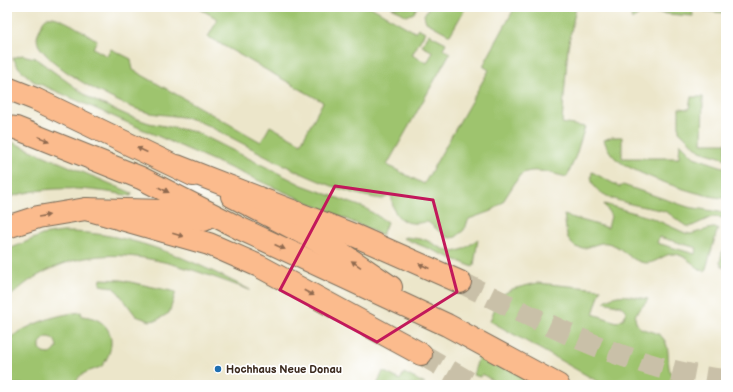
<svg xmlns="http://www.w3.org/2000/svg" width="733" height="392" viewBox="0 0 733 392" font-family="'Balsamiq Sans',sans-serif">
  <rect width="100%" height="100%" fill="#fff"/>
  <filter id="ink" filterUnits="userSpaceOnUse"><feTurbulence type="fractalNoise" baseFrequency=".025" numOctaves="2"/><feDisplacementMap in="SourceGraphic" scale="8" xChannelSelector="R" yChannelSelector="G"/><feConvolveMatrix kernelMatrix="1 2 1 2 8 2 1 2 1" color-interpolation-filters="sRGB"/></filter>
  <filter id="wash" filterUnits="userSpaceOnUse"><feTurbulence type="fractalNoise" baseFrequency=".012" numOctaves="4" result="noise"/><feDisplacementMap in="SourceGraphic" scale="16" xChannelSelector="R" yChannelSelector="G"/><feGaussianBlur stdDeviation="0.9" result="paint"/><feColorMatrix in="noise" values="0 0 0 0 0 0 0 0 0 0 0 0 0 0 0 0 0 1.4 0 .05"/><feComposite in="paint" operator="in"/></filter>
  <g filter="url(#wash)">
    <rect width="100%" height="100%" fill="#ece6ca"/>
    <!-- green -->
    <g fill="#9ec46e" stroke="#6c7746" fill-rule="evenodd">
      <path d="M201,7H371L415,32L418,28L425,32L412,55L427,63L433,52L422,46L429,34L446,43L443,49L450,53L387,165L424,184L489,70L483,66L515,7H576L568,47L562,123L585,127L575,158L567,177C552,174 533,166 520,175L502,203L491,211L469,219L464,230L456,237L450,238L445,236L428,222C422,222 417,224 412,223C397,222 391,208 392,195L382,199L375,198C312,186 257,149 200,122C184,115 163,116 146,112C117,104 55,71 39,46C36,40 37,34 40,29C42,24 43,19 48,17C58,14 88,35 97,40L93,48L107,56L111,49L131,59L133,70L261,142L270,126L301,143L323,102L208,37L218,19L200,9Z"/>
      <path d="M391,7H417L414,13L407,16Z"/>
      <path d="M429,7H466L450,35L426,22L424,15Z"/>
      <path d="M633,7H692L693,16L643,12L632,20L631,16Z"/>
      <path d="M704,7H726V13L704,11Z"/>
      <path d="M22,55L35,58L91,99L129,116L149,123L196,132L302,185L365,208L387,222L382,235L33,81L19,68L13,58Z"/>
      <path d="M691,97H703L702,143H726V159L700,151L679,131V108L689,109Z"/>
      <path d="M612,137H622V158H679L680,143L694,157L726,168V198C705,199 631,173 615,158C610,153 607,148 604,140Z"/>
      <path d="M7,140L132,193L131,196C90,188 48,184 7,198Z"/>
      <path d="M592,172L620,187L623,185L688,207L726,213V218L712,217L690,227C679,224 674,215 664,211C646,206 584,201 592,172Z"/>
      <path d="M604,204L652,218L685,233L691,234L712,228H718L705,272C694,267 686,254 673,254C661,254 654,268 638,261C627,257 620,245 607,243C595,241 582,255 572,244C565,238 566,223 564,215L608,228L611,216ZM659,237L697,248L695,254L657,243Z"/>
      <path d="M63,232C130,231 192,260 250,290C179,265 110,235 39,275C27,281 17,291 7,299V250L42,235Z"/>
      <path d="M406,237L426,240L443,249L454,252L464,249L478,239L474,265L473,267L403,238Z"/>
      <path d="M726,249V270L720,263L722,252Z"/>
      <path d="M101,279L121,280L176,292L169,313L157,320L150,321L136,316L118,292L112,287L100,285Z"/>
      <path d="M537,283L601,289L593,314L617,322L624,318L626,311L621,306L604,302C618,291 632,297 648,299C644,308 632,311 636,322C639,334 658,327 665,341C673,357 661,372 682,385H604L490,321L499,297L512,289Z"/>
      <path d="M81,312L82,316C112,318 119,344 102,366C92,372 78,371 76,384L7,385V340C29,324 53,315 81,312ZM46,337C53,337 56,340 57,347C54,353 51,355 43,353L40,348V343Z"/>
      <path d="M483,343L556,385H500L482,374L480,377L473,375Z"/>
      <path d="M383,371L400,380L404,373L425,384L377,385Z"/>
    </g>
  </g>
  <g filter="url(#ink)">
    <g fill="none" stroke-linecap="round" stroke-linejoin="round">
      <!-- highway-tunnel -->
      <g stroke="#c9c0a8" stroke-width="22" stroke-dasharray="22 11" stroke-linecap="butt">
        <path d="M460,282C546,323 629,370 726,380"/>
        <path d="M421,354L474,385"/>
      </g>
      <!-- major casing -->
      <g stroke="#796c5a" stroke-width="24">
        <g id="major">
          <path d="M7,88L35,99L193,175"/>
          <path d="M7,127L16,128L141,178L239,228L447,325L558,385"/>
          <path d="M232,196L341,253L391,287"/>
          <path d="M7,227L38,217L86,209L165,211L204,220"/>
        </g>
      </g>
      <!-- highway casing -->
      <g stroke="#796c5a" stroke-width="24">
        <g id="highway">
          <path d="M177,166L356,236L460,282"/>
          <path d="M86,209L209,244L259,266L421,354"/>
        </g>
      </g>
      <!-- major -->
      <use href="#major" stroke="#fbbb8d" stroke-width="22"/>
      <!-- highway -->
      <use href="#highway" stroke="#fbbb8d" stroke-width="22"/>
    </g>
    <!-- one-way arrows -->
    <defs><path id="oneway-solid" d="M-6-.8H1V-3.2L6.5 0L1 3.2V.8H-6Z"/></defs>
    <g fill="#916b50">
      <use href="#oneway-solid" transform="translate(44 139) rotate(22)"/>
      <use href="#oneway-solid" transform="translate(142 150) rotate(-155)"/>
      <use href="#oneway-solid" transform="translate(164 190) rotate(27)"/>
      <use href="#oneway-solid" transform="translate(44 216) rotate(-9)"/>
      <use href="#oneway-solid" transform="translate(178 235) rotate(17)"/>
      <use href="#oneway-solid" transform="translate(280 247) rotate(25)"/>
      <use href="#oneway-solid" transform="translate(356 264) rotate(-146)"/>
      <use href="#oneway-solid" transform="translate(424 266) rotate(-156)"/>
      <use href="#oneway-solid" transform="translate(309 293) rotate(28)"/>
    </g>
  </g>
  <!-- marked area -->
  <path fill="none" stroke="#c2185b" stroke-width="3" stroke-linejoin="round" d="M335,186L433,200L457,292L377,342L280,290Z"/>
  <!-- markers -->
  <circle fill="#1f6fb2" stroke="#fff" stroke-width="1.5" cx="218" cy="369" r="4"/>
  <g text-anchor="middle" stroke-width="3.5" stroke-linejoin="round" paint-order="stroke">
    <!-- poi labels -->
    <g font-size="11" font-weight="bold" fill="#3b2a1e" stroke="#fff" text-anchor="start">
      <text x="226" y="373">Hochhaus Neue Donau</text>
    </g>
  </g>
  <!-- margin -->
  <rect width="733" height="392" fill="none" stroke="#fff" stroke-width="24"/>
</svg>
